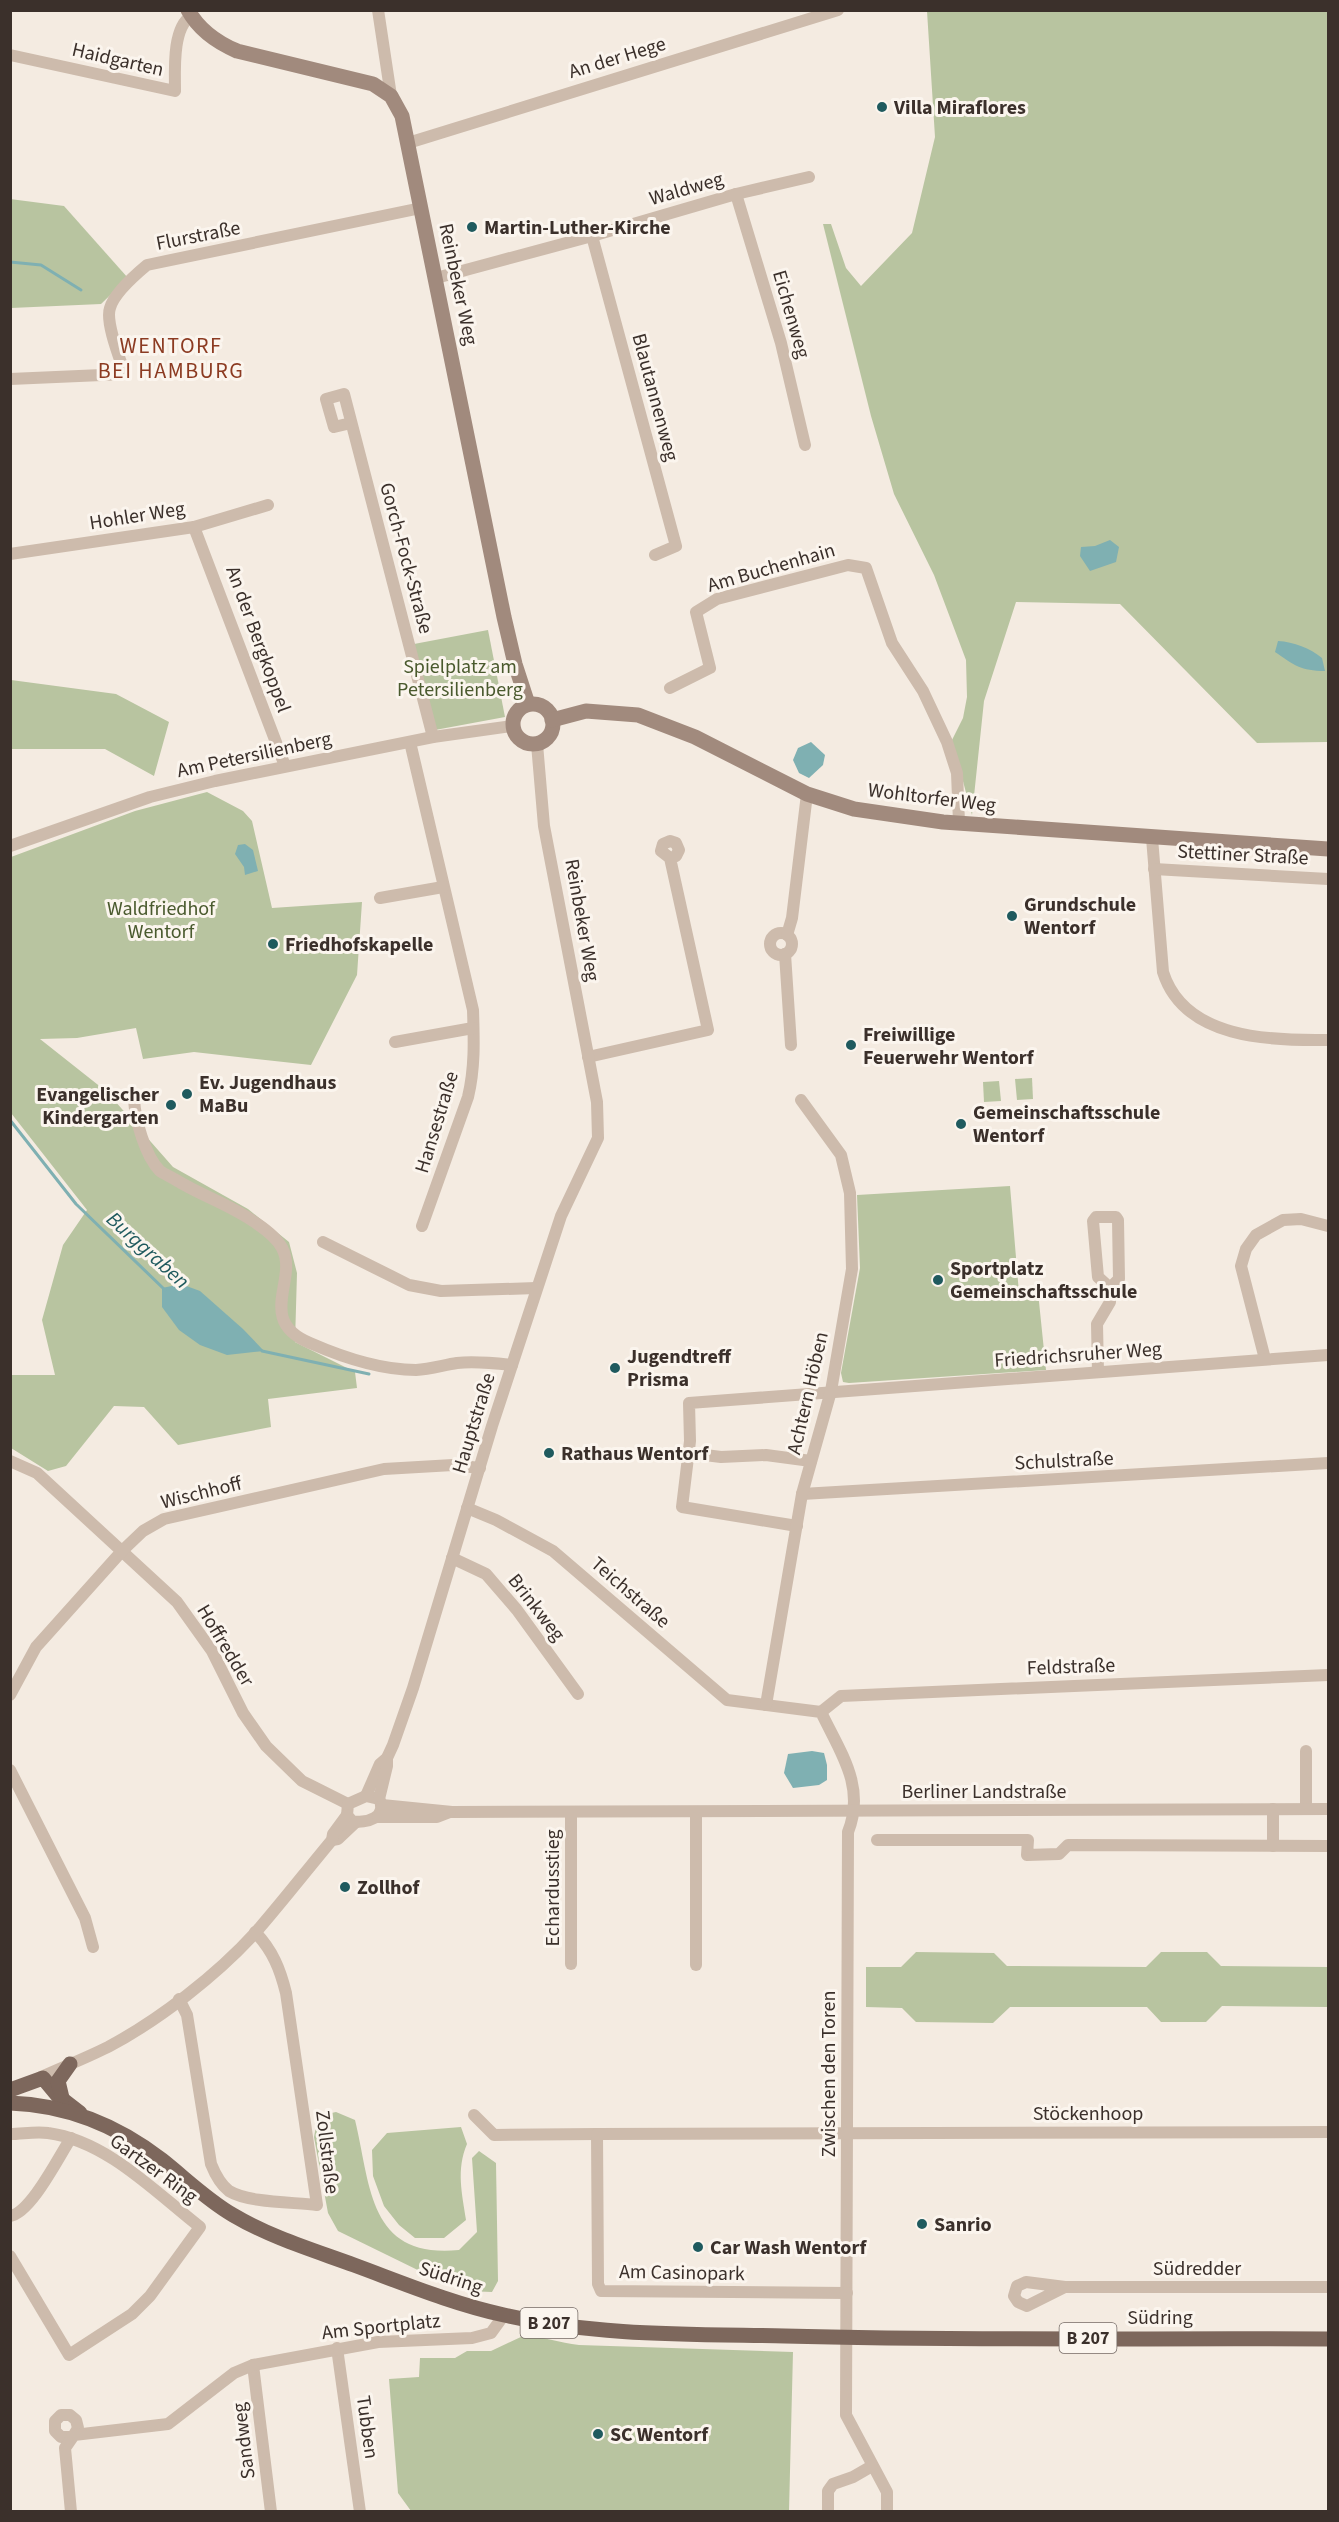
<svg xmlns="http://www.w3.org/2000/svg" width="1339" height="2522" viewBox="0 0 1339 2522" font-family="'Source Sans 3',sans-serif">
  <rect width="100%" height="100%" fill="#f4ebe1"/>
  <!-- green -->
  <g fill="#b8c4a0">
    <path d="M927,11H1328V742L1257,743L1120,604L1016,602L984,701L972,815L952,740L963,718L967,697L966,660L934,575L894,494L871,416L823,224H831L846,268L861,286L912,233L935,137Z"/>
    <path d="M10,199L64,206L128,278L101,304L11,308Z"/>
    <path d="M488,630L505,717L435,730L414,644Z"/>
    <path d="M11,680L116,694L169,722L154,776L105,749H11Z"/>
    <path d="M207,792L243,811L252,821L272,908L362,902L357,975L311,1065L194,1052L143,1059L136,1028L77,1038L40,1039L107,1092L173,1167L248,1209L289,1242L297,1273L295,1342L355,1372L357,1388L268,1399L271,1427L178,1445L144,1407L114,1406L66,1466L48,1471L11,1448V1375H55L42,1320L63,1245L87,1210L11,1113V857L135,811Z"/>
    <path d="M1032,1078L1033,1099L1017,1100L1015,1079Z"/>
    <path d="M999,1081L1001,1101L984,1102L983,1082Z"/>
    <path d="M1010,1186L1019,1293L1038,1292L1046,1370L849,1383L843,1382L841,1373L860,1268L857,1195Z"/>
    <path d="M916,1952L994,1953L1007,1966L1146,1967L1161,1952H1207L1221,1966L1328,1967V2007L1222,2006L1206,2022H1161L1147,2007H1010L993,2023L916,2022L902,2008L866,2007V1967H901Z"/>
    <path d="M336,2112L355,2120C371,2186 368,2259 459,2250L477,2232L472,2158L479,2151L496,2163L498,2281L492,2292L467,2291L432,2277L338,2231L328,2213L314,2137L318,2116Z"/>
    <path d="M461,2127L467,2144C456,2170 462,2193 466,2220L444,2238H415L399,2225L384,2206L373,2176L372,2150L387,2133Z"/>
    <path d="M523,2336C542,2336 560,2343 579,2345L793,2352L789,2511H411L398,2493L389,2379L419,2377L420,2358H455L467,2351H491Z"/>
  </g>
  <!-- water -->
  <g fill="#7fb0b2">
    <path d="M1110,540L1119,547L1116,562L1090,571L1080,556L1081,547L1095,546Z"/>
    <path d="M1278,641C1294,642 1310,648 1322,658L1325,671C1301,671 1294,665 1275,652Z"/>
    <path d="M811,742L825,755L823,765L809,778L799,773L793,760L798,748Z"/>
    <path d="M245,844L253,850L258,871L245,875L244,867L235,854L238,845Z"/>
    <path d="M181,1284L200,1291L243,1329L264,1351L227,1355L200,1345L179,1330L162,1307V1288Z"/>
    <path d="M812,1751L824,1753L827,1765V1780L819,1785L793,1788L784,1773L788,1754Z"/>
  </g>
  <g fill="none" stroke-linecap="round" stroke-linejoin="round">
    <!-- stream -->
    <g stroke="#7fb0b2" stroke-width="3">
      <path d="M10,262L41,265L81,290"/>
      <path d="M10,1120L76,1204L165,1290"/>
      <path d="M262,1351L369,1374"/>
    </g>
    <!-- street -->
    <g stroke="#cdbbac" stroke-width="12">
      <path d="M378,10L391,96"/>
      <path d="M10,55L175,91C175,71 172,28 191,16"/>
      <path d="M408,143L838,10"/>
      <path d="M736,194L781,343L805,445"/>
      <path d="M592,236L676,546L655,555"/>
      <path d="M436,278L592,236L736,194L809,177"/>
      <path d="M10,379L125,374C120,359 105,322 110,308C114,293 135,275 147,265L421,208"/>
      <path d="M351,423L334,427L326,399L344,394L433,737"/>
      <path d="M194,527L285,766"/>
      <path d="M10,554L194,527L268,505"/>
      <path d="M670,688L710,668L696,612L717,599L848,565L866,568L892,643L923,691L947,742L957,773L959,822"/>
      <path d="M410,742L473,1010C474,1040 475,1068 468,1097L422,1226"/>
      <path d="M1152,838L1163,972C1184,1039 1270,1041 1328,1040"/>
      <path d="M10,846L150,797L215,781L433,737L512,726"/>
      <path d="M1154,869L1328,879"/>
      <path d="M380,898L443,887"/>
      <circle cx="781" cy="944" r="11"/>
      <path d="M787,935L792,918L807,794"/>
      <path d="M785,954L791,1045"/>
      <path d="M395,1042L473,1028"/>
      <path d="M588,1057L708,1030L670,858L661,851L663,844L670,841L676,843L679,850L676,856L670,858"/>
      <path d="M134,1099C135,1119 145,1156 160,1171C164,1174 171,1177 176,1180C202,1196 231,1205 256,1223C265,1229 277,1238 282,1248C299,1279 255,1320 310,1343C342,1357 382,1370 416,1370C430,1369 444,1365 457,1363C475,1361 494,1363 512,1365"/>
      <path d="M323,1242L409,1285L441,1291L536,1288"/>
      <path d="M1265,1359L1241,1266L1246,1249L1256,1235L1283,1220L1301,1219L1328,1226"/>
      <path d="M1098,1372L1097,1324L1110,1302V1288L1119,1279L1118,1220L1116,1217H1096L1093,1221L1098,1277L1110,1288"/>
      <path d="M689,1453L721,1457L766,1455L811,1461"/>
      <path d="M10,1461L37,1473L177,1602L212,1651L243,1713L266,1746L302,1781L348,1804"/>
      <path d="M802,1494L1328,1463"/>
      <path d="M467,1508L496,1520L553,1551L727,1700L821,1712C840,1752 866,1786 848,1832L846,2415L887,2492V2512"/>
      <path d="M797,1526L682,1507L690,1441L689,1403L1328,1355"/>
      <path d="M452,1558L486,1574L517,1610L578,1694"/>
      <path d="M10,1695L36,1647L122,1551L143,1531L164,1519L384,1469L453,1465L480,1468"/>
      <path d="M766,1705L802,1494L831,1391L852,1269L850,1193L841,1155L801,1100"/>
      <path d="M821,1712L841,1696L1328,1675"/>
      <path d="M1306,1751V1809"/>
      <path d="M10,1770L85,1918L93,1947"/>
      <path d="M366,1796L380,1764L387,1758L393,1745L413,1688L492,1426L561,1216L598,1138L597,1102L544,826L537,744"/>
      <path d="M366,1796L379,1799C389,1817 366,1824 352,1821L347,1815L348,1804Z"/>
      <path d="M379,1799L387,1766V1758"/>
      <path d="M382,1805L452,1812L1328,1809"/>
      <path d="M1273,1809V1846"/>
      <path d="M571,1812V1964"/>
      <path d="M696,1812V1965"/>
      <path d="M378,1817H437L450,1812"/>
      <path d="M332,1840L338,1839L356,1822"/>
      <path d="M877,1840H1028L1027,1855L1059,1854L1068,1845L1328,1846"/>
      <path d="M179,1999L187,2015L211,2164C215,2174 220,2184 229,2191C249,2203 293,2202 317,2205L286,1993C280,1969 273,1951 255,1932"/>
      <path d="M41,2077C63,2067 86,2058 108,2047C159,2020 217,1975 256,1932C282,1902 307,1870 332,1840L333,1834L347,1815"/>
      <path d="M474,2115L494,2135L597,2134"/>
      <path d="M10,2134C22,2134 36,2131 48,2133C107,2141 155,2192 200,2227L150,2296L132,2314L69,2355L10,2256"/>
      <path d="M10,2216C31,2213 59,2156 71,2138"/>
      <path d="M1065,2287L1027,2306L1018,2302L1014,2296L1017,2286L1026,2282L1065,2287H1328"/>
      <path d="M847,2293L601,2291L598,2284L597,2134L1328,2132"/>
      <path d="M337,2348L360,2512"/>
      <path d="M253,2365L271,2512"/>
      <path d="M71,2437H61L55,2431V2421L61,2415H70L76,2420L78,2428L74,2435"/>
      <path d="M71,2512L65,2448L74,2435L168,2424L234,2373L253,2365L378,2342L472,2338L491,2333L504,2315"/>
      <path d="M828,2512V2491L833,2484L853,2477L872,2466"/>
    </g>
    <!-- secondary -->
    <g stroke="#a18a7d" stroke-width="15">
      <path d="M188,10C199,30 216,42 237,51L373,84L391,96L402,116L504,617L515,664L528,704"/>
      <circle cx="533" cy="724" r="20"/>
      <path d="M552,720L586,711L638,715L695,737L807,794L854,809L943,822L1328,849"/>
    </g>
    <!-- primary -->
    <g stroke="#7d675c" stroke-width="15">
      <path d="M10,2090L43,2078L58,2096L80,2113"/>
      <path d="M62,2098L58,2081L70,2064"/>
      <path d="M10,2103C67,2105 118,2126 162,2160C186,2179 207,2200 233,2215C270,2237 313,2250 354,2265C403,2283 453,2304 504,2315C596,2336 691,2334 785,2336C966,2341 1147,2338 1328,2339"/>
    </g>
  </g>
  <!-- markers -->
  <g fill="#1f5a5e" stroke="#fbf5ee" stroke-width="2">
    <circle cx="882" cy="107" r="6"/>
    <circle cx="472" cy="227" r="6"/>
    <circle cx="1012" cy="916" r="6"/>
    <circle cx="273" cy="944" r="6"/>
    <circle cx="851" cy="1045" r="6"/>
    <circle cx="187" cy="1094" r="6"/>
    <circle cx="171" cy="1105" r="6"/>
    <circle cx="961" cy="1124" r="6"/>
    <circle cx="938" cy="1280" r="6"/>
    <circle cx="615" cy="1368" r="6"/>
    <circle cx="549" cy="1453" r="6"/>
    <circle cx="345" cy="1887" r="6"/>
    <circle cx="922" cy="2224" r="6"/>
    <circle cx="698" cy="2247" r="6"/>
    <circle cx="598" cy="2434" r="6"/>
  </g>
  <g text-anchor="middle" stroke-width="6" stroke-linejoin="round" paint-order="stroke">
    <!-- shield labels -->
    <g fill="#fbf5ee" stroke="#756b66" stroke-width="1.5">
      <rect x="520.5" y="2308" width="57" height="30" rx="4.5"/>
      <rect x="1059.5" y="2323" width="57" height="30" rx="4.5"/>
    </g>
    <g font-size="18" font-weight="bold" fill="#3b302b">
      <text x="549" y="2329">B 207</text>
      <text x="1088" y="2344">B 207</text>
    </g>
    <!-- street labels -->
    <g font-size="20" fill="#3b302b" stroke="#fbf5ee">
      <text transform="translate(617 57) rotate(-17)" y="7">An der Hege</text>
      <text transform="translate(118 59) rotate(13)" y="7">Haidgarten</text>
      <text transform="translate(686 188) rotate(-16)" y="7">Waldweg</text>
      <text transform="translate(198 235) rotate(-11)" y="7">Flurstraße</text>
      <text transform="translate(459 284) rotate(78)" y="7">Reinbeker Weg</text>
      <text transform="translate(792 314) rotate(74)" y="7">Eichenweg</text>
      <text transform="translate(656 397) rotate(75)" y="7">Blautannenweg</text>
      <text transform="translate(137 515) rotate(-9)" y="7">Hohler Weg</text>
      <text transform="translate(407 558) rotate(75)" y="7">Gorch-Fock-Straße</text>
      <text transform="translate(771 567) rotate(-16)" y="7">Am Buchenhain</text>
      <text transform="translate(259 639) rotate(70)" y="7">An der Bergkoppel</text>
      <text transform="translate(254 754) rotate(-12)" y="7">Am Petersilienberg</text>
      <text transform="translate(932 797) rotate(7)" y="7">Wohltorfer Weg</text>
      <text transform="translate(1243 854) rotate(3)" y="7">Stettiner Straße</text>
      <text transform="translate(583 920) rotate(80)" y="7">Reinbeker Weg</text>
      <text transform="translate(436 1122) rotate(-73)" y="7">Hansestraße</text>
      <text transform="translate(1078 1354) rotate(-4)" y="7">Friedrichsruher Weg</text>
      <text transform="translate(807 1393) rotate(-77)" y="7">Achtern Höben</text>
      <text transform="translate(473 1423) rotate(-73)" y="7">Hauptstraße</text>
      <text transform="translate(1064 1460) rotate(-3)" y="7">Schulstraße</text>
      <text transform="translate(201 1492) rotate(-14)" y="7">Wischhoff</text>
      <text transform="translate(631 1592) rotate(41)" y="7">Teichstraße</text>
      <text transform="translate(537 1607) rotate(52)" y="7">Brinkweg</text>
      <text transform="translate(226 1645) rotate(59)" y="7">Hoffredder</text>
      <text transform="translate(1071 1666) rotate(-2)" y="7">Feldstraße</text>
      <text x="984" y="1798">Berliner Landstraße</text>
      <text transform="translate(552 1888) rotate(-90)" y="7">Echardusstieg</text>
      <text transform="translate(828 2074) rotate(-90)" y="7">Zwischen den Toren</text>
      <text x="1088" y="2120">Stöckenhoop</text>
      <text transform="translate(328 2152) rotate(83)" y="7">Zollstraße</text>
      <text transform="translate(154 2168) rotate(36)" y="7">Gartzer Ring</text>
      <text x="1197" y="2275">Südredder</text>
      <text transform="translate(682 2272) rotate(1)" y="7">Am Casinopark</text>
      <text transform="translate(451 2277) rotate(18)" y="7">Südring</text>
      <text x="1160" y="2324">Südring</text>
      <text transform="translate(381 2326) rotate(-6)" y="7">Am Sportplatz</text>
      <text transform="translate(368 2427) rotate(82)" y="7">Tubben</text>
      <text transform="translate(243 2441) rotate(-97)" y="7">Sandweg</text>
    </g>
    <!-- poi labels -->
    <g font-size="20" font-weight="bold" fill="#3b302b" stroke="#fbf5ee" text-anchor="start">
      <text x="894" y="114">Villa Miraflores</text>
      <text x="484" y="234">Martin-Luther-Kirche</text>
      <text x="1024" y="911">Grundschule<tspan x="1024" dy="23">Wentorf</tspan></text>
      <text x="285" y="951">Friedhofskapelle</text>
      <text x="863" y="1041">Freiwillige<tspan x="863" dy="23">Feuerwehr Wentorf</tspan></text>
      <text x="199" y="1089">Ev. Jugendhaus<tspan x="199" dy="23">MaBu</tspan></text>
      <text x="159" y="1101" text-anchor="end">Evangelischer<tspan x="159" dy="23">Kindergarten</tspan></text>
      <text x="973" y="1119">Gemeinschaftsschule<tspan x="973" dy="23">Wentorf</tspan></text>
      <text x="950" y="1275">Sportplatz<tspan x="950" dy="23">Gemeinschaftsschule</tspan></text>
      <text x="627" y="1363">Jugendtreff<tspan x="627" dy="23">Prisma</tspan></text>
      <text x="561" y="1460">Rathaus Wentorf</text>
      <text x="357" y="1894">Zollhof</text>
      <text x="934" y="2231">Sanrio</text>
      <text x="710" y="2254">Car Wash Wentorf</text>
      <text x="610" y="2441">SC Wentorf</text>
    </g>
    <!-- park labels -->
    <g font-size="20" fill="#4a5a2e" stroke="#fbf5ee">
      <text x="460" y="673">Spielplatz am<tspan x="460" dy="23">Petersilienberg</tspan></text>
      <text x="161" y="915">Waldfriedhof<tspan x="161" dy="23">Wentorf</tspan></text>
    </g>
    <!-- water labels -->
    <g font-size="21" font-style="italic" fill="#1f5a5e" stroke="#fbf5ee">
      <text transform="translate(148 1250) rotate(42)" y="7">Burggraben</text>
    </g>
    <!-- quarter labels -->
    <g font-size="22" letter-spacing="1.5" fill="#8c3b22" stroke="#fbf5ee">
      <text x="171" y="353">WENTORF<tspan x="171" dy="25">BEI HAMBURG</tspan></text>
    </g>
  </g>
  <!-- border -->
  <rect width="1339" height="2522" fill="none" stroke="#3b302b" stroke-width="24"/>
</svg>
